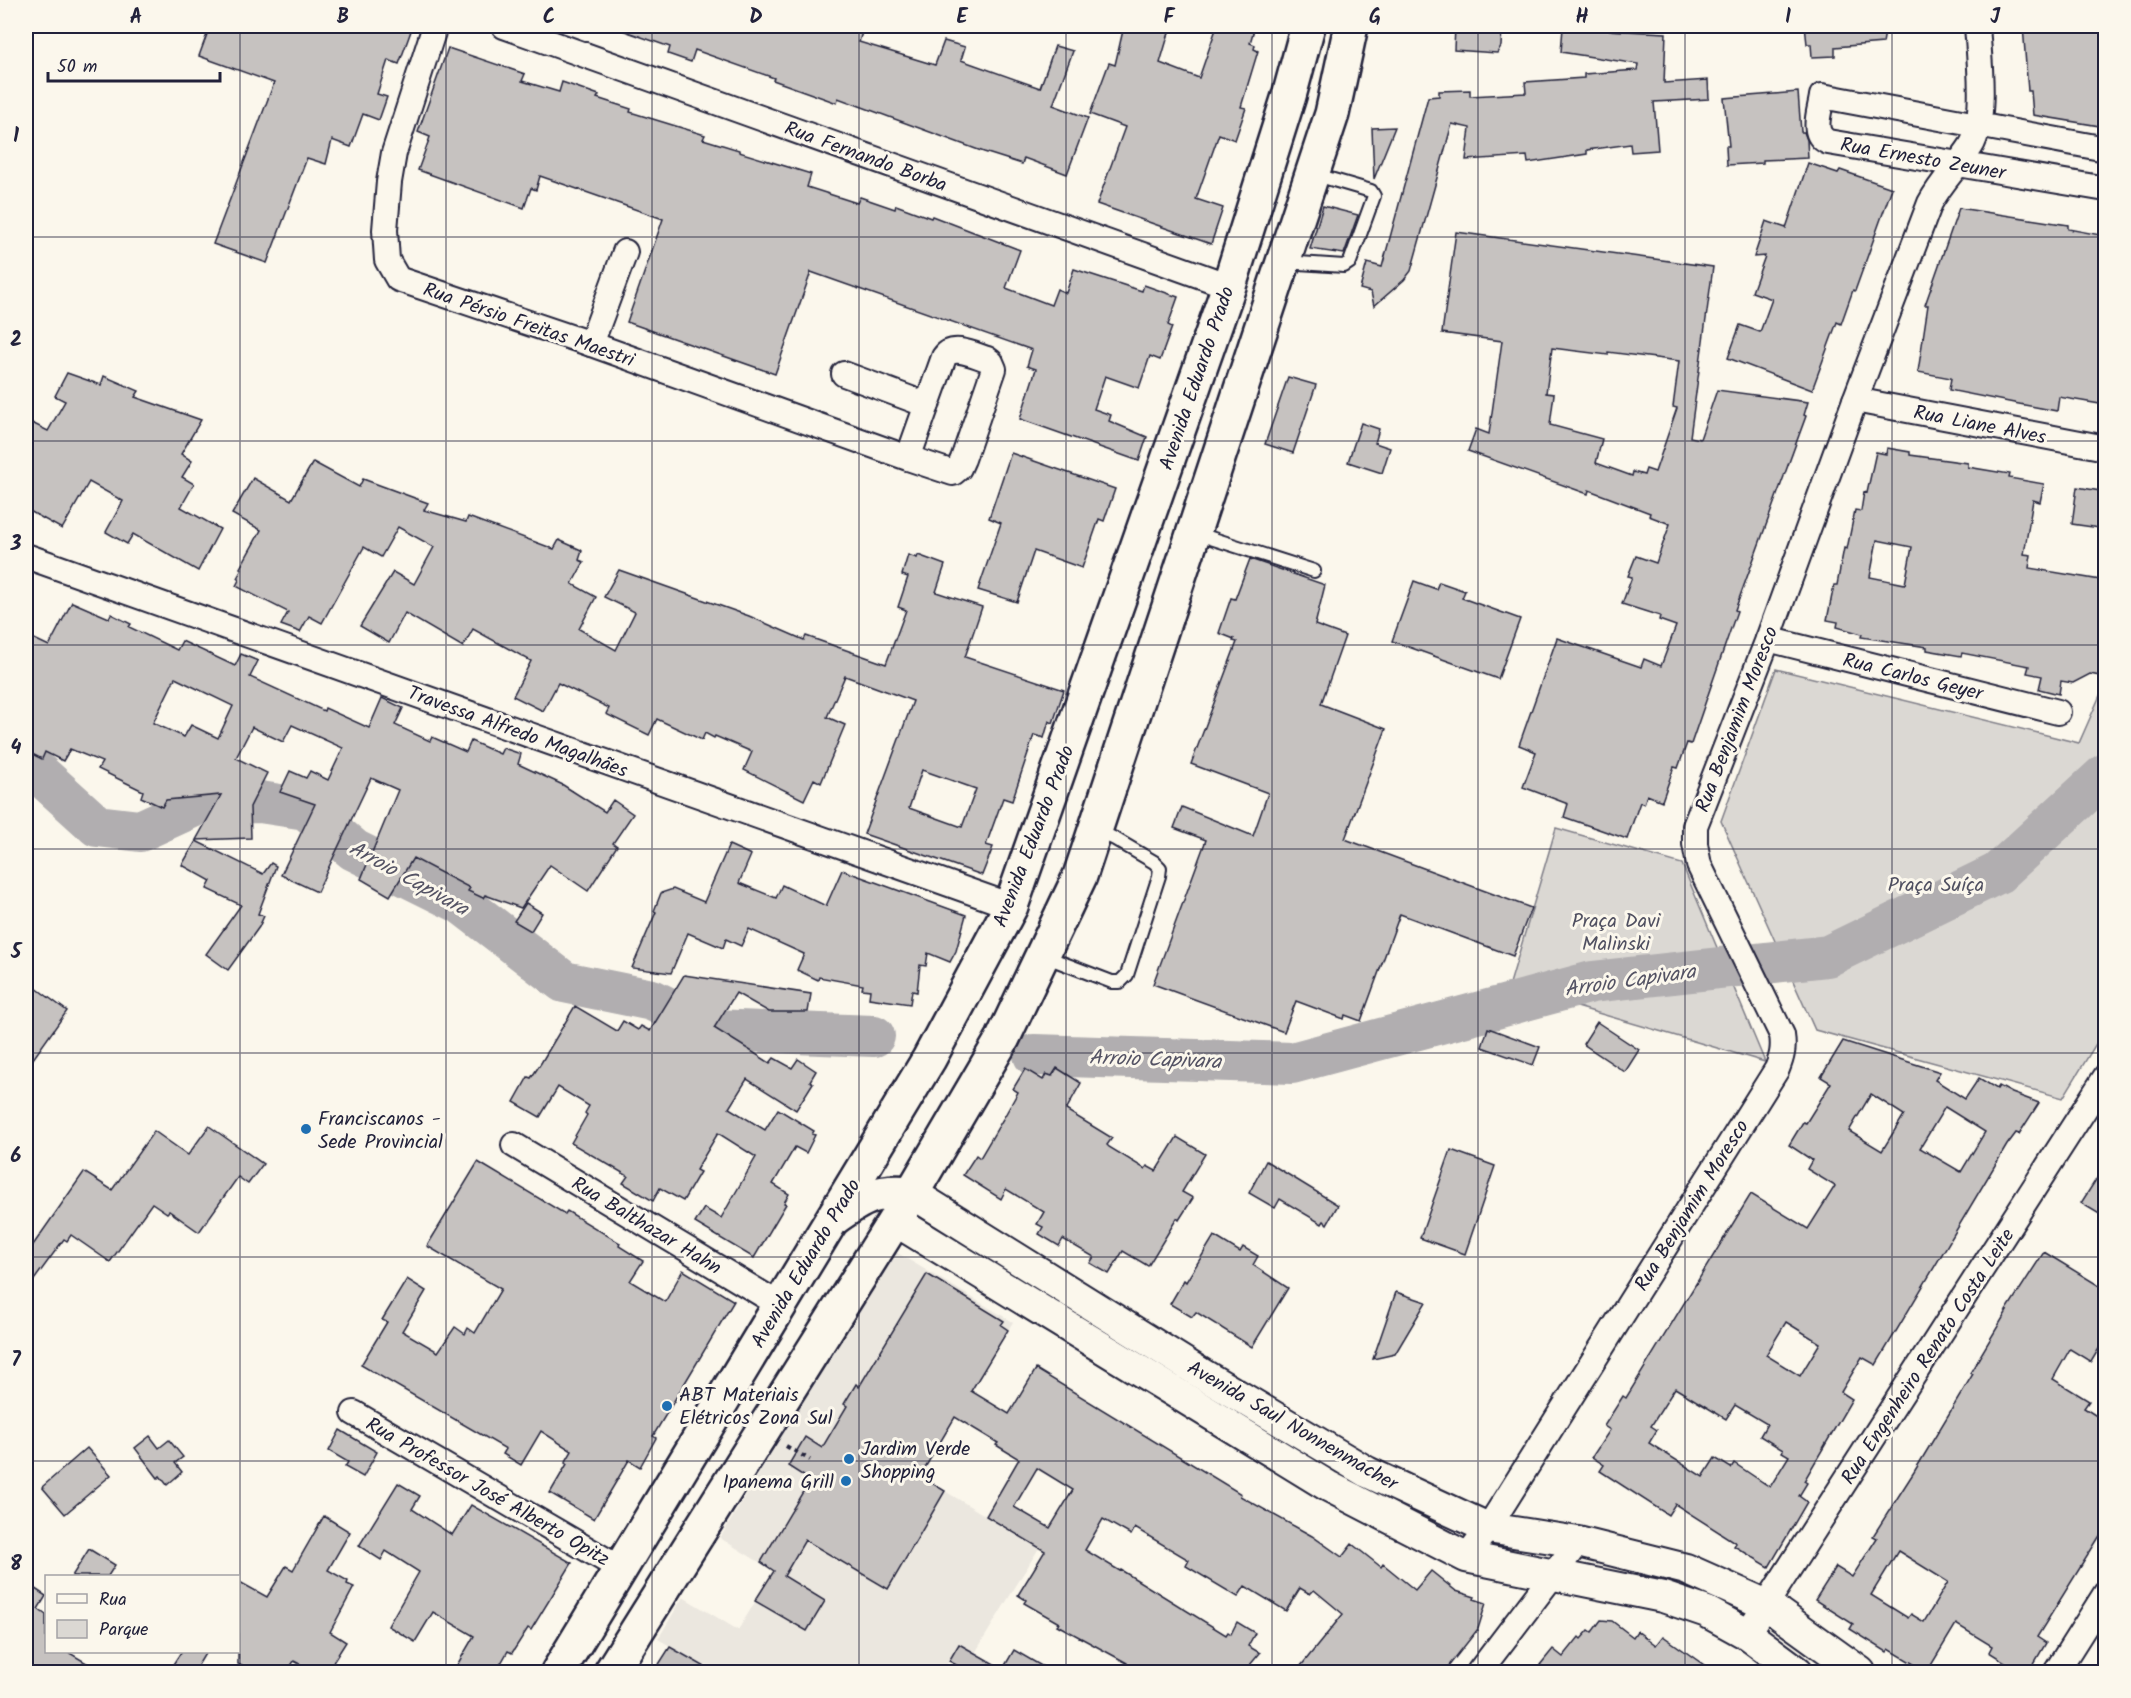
<svg xmlns="http://www.w3.org/2000/svg" width="2131" height="1698" viewBox="0 0 2131 1698" font-family="Kalam,sans-serif">
  <rect width="100%" height="100%" fill="#fbf7ec"/>
  <filter id="ink" filterUnits="userSpaceOnUse"><feTurbulence type="fractalNoise" baseFrequency=".0167" numOctaves="2"/><feDisplacementMap in="SourceGraphic" scale="12" xChannelSelector="R" yChannelSelector="G"/><feConvolveMatrix kernelMatrix="1 2 1 2 8 2 1 2 1" color-interpolation-filters="sRGB"/></filter>
  <g filter="url(#ink)">
    <!-- built -->
    <path fill="#ebe7df" d="M894,1251L1013,1322L920,1476L1039,1548L975,1653L959,1644L943,1671L944,1672H714L658,1639L683,1597L738,1630L774,1571L720,1538Z"/>
    <!-- green -->
    <g fill="#dbd8d3" stroke="#7e7d87" stroke-width="1.5">
      <path d="M1776,669L2079,743L2105,684V1029L2063,1098L1815,1030L1721,821Z"/>
      <path d="M1556,828L1682,864L1765,1062L1509,987Z"/>
    </g>
    <g fill="none" stroke-linecap="round" stroke-linejoin="round">
      <!-- river -->
      <g stroke="#b1aeb0" stroke-width="42">
        <path d="M26,766L33,768L97,826L140,831L199,804L260,802L306,809L354,850L461,903L564,982L652,1000L712,1030L874,1036"/>
        <path d="M1034,1055L1292,1063L1592,982L1828,956L1998,873L2106,774"/>
      </g>
    </g>
    <!-- building -->
    <g fill="#c6c2c0" stroke="#22223b" stroke-width="1.5" fill-rule="evenodd">
      <path d="M210,26H395L411,31L399,64L388,60L377,94L387,97L379,120L363,114L351,147L332,140L326,164L307,158L267,263L213,244L274,83L199,56Z"/>
      <path d="M616,26H864L859,42L935,65L944,41L965,47L961,60L1040,88L1055,46L1073,51L1053,105L1088,118L1067,174L1024,158L1022,164L984,152L838,98L837,103L773,80L774,78L695,50L691,62L668,54L670,47L616,28Z"/>
      <path d="M1124,26H1171L1160,63L1199,78L1217,26H1255L1250,43L1255,45L1254,49L1258,51L1241,107L1246,108L1235,140L1219,134L1196,199L1223,208L1211,244L1097,204L1125,127L1090,114L1109,63L1115,65Z"/>
      <path d="M1455,26H1502L1501,46L1497,53L1454,50Z"/>
      <path d="M1805,26H1886L1883,43L1835,47V56L1812,57L1811,44H1807Z"/>
      <path d="M2023,26H2106V127L2033,115L2031,91H2028Z"/>
      <path d="M1563,28L1666,33L1664,83L1708,80L1709,99L1654,102L1658,150L1631,152L1630,144L1587,150V154L1528,163L1527,156L1466,160L1470,128L1452,124L1411,271L1404,280L1374,306L1371,292L1360,289L1367,263L1382,267L1428,97L1439,96V91L1470,90V96L1526,93L1525,82L1584,78V74L1637,70L1638,64L1561,52Z"/>
      <path d="M448,48L525,74L522,81L559,92L562,82L599,95L597,98L631,109L630,112L705,135L703,139L739,150V152L811,174L807,187L857,203L860,197L895,209L896,205L931,218L932,216L1020,250L1006,288L1051,305L1057,289L1066,293L1074,269L1142,291L1144,285L1178,297L1168,325L1172,327L1160,360L1150,356L1139,388L1105,376L1094,409L1111,415L1109,421L1147,437L1139,461L1020,419L1036,369L1027,366L1032,350L811,272L775,374L627,322L663,219L540,176L536,190L531,188L524,208L418,170L430,137L418,132Z"/>
      <path d="M1798,92L1801,132H1804L1807,140L1808,158L1763,160V163L1727,165L1726,146H1729L1724,98Z"/>
      <path d="M1395,127L1374,179L1372,128Z"/>
      <path d="M1808,163L1838,173L1840,170L1892,188L1855,291L1853,290L1841,324L1837,322L1812,390L1728,358L1740,325L1760,332L1772,299L1752,292L1765,256L1754,257L1766,221L1786,228Z"/>
      <path d="M1323,206L1358,215L1344,254L1310,249Z"/>
      <path d="M1959,208L2068,225V229L2106,236V405L2059,397L2057,411L2019,404L1949,390L1951,378L1918,372L1928,305H1925Z"/>
      <path d="M1456,232L1713,267L1690,437L1700,439L1717,390L1808,402L1804,415L1806,416L1735,610L1737,611L1691,744L1687,743L1678,768L1674,767L1662,801L1647,795L1644,804L1640,802L1627,839L1564,817L1568,804L1523,787L1536,752L1519,745L1557,638L1641,667L1644,659L1661,666L1676,626L1659,620L1660,616L1622,604L1632,577L1628,576L1636,556L1656,563L1670,524L1649,516L1650,513L1589,490L1588,494L1468,451L1476,429L1489,434L1502,341L1442,333ZM1552,348L1608,355V352L1679,361L1673,407L1677,408L1655,472L1646,469L1644,475L1633,472L1632,476L1596,463L1602,439L1550,425L1554,394L1546,393Z"/>
      <path d="M67,373L101,385L104,376L139,391L135,397L201,420L181,454L192,461L182,477L194,484L181,507L220,529L198,571L133,534L127,544L106,532L123,501L89,482L62,529L26,509V420L48,431L65,401L55,396Z"/>
      <path d="M1288,377L1316,385L1293,453L1265,444Z"/>
      <path d="M1361,423L1379,429L1375,443L1390,448L1382,473L1348,462Z"/>
      <path d="M1887,448L1910,452V455L1968,463V467L2010,474L2009,478L2044,484L2040,502L2033,500L2024,554L2031,555L2029,568L2106,581V645L2100,676L2090,674L2073,683L2061,681L2059,694L2039,689L2042,676L2027,673L2029,666L1962,653L1961,656L1927,650V647L1861,637L1862,634L1837,627L1838,622L1827,620L1834,585H1837L1844,548L1847,549L1855,510L1861,511L1864,492L1867,493L1876,452L1886,454ZM1877,540L1912,547L1905,584L1870,577Z"/>
      <path d="M1011,453L1115,489L1104,521L1099,519L1082,568L1034,551L1017,602L978,590L1001,523L989,518Z"/>
      <path d="M313,462L359,487L363,479L428,503L424,510L466,522L468,517L554,549L559,540L581,550L582,551L579,560L584,562L572,584L596,597L579,629L616,650L635,612L604,597L619,570L749,616L804,640L806,636L886,664L906,610L898,607L908,577L902,575L908,555L917,558L918,555L945,565L936,592L982,607L965,657L1064,690L1053,723L1049,721L1044,738L1034,735L1012,801L1003,798L986,845L993,847L982,875L864,834L913,701L845,676L827,717L845,725L821,783L814,779L804,800L744,770L752,752L715,736L714,738L705,733L702,740L657,719L649,735L606,714L609,708L558,683L543,711L513,696L531,661L473,629L463,647L405,613L389,643L360,626L393,572L414,584L434,547L398,527L381,557L364,547L322,623L309,616L300,632L281,625L288,612L236,586L239,580L237,578L242,569L240,568L261,530L232,514L253,478L291,500ZM922,770L976,789L962,827L909,808Z"/>
      <path d="M2077,487L2106,492V529L2072,524Z"/>
      <path d="M1250,559L1325,585L1315,625L1345,636L1321,704L1386,729L1345,839L1531,908L1513,956L1400,914L1361,1021L1345,1015L1344,1019L1296,1001L1284,1032L1153,984L1206,840L1174,828L1182,807L1253,836L1268,793L1191,764L1237,642L1233,641L1234,639L1219,633L1231,598L1235,599Z"/>
      <path d="M1414,581L1436,589L1439,582L1465,591L1462,598L1520,619L1498,679L1392,641Z"/>
      <path d="M72,602L109,618L111,614L131,624L129,627L177,650L182,641L235,666L241,654L258,661L250,677L324,711L325,708L369,728L382,698L403,708L395,725L430,741L432,737L466,752L471,741L500,754L503,748L521,754L518,764L563,785L605,812L613,800L633,814L613,843L617,846L588,891L550,865L521,908L485,895L483,898L468,891L470,888L413,858L390,896L361,879L398,790L371,778L317,892L281,875L315,804L280,792L290,771L306,778L310,771L328,780L343,748L292,725L283,742L252,727L236,758L267,773L250,807L251,838L196,840L221,795L166,800L162,807L141,797L143,791L98,769L102,762L70,749L63,761L45,752L42,759L26,751V635L49,646ZM175,678L233,706L218,738L191,725L184,737L153,723Z"/>
      <path d="M196,841L263,874L271,863L276,866L258,914L264,916L259,927L228,970L206,954L241,905L207,889L211,881L182,865Z"/>
      <path d="M729,845L751,855L739,883L776,898L782,885L826,906L842,870L966,915L956,951L950,962L928,953L926,966L920,965L917,992L912,991L910,1004L869,998L870,990L862,989L863,985L819,977L818,980L797,970L804,954L749,929L741,946L726,939L723,948L688,933L671,973L632,968L656,912L654,911L661,893L673,889L704,902Z"/>
      <path d="M526,903L542,913L531,931L514,921Z"/>
      <path d="M684,975L811,994L808,1012H769L736,993L714,1028L770,1063L774,1058L792,1068L798,1059L816,1071L810,1081L813,1083L796,1110L747,1079L729,1108L765,1130L778,1109L814,1131L812,1134L815,1135L806,1153L795,1147L773,1184L789,1194L784,1203L786,1204L754,1258L695,1223L704,1208L721,1218L756,1157L718,1133L696,1170L700,1172L683,1201L660,1188L653,1201L623,1183L628,1176L571,1143L587,1115L585,1113L589,1106L558,1087L540,1117L514,1102L528,1077L531,1078L541,1063L575,1006L617,1031L623,1021L638,1030L641,1026L650,1031Z"/>
      <path d="M36,988L67,1011L26,1069V1002Z"/>
      <path d="M1597,1022L1639,1050L1625,1072L1583,1044Z"/>
      <path d="M1488,1028L1540,1047L1533,1065L1482,1047Z"/>
      <path d="M1843,1041L1940,1072L1935,1080L1965,1099L1979,1078L1997,1089L1999,1086L2012,1093L2039,1103L2019,1134L2016,1133L2007,1145L1876,1365L1862,1357L1841,1392L1852,1399L1804,1481L1807,1483L1799,1496L1807,1502L1769,1567L1734,1546L1736,1543L1675,1504L1668,1515L1600,1471L1604,1465L1592,1457L1610,1430L1604,1426L1623,1396L1626,1398L1751,1194L1808,1229L1835,1186L1807,1169L1812,1160L1789,1145L1803,1122L1806,1123L1831,1083L1821,1077ZM1871,1094L1904,1115L1882,1151L1849,1131ZM1945,1107L1985,1132L1961,1172L1920,1148ZM1786,1322L1820,1343L1800,1376L1766,1355ZM1675,1388L1726,1419L1735,1405L1767,1424L1760,1436L1783,1450L1782,1452L1789,1456L1770,1487L1734,1463L1731,1468L1715,1458L1703,1477L1649,1443L1657,1430L1651,1426Z"/>
      <path d="M1057,1068L1081,1083L1066,1110L1112,1138L1107,1145L1109,1147L1145,1169L1147,1166L1156,1171L1177,1137L1205,1154L1182,1192L1193,1198L1179,1220L1177,1218L1148,1266L1123,1251L1109,1274L1090,1263L1094,1257L1063,1239L1059,1246L1039,1234L1043,1227L1037,1224L1044,1212L1006,1189L1001,1199L963,1175L976,1155L980,1158L1003,1119L1018,1092L1013,1089L1025,1069L1043,1080L1046,1074L1052,1076Z"/>
      <path d="M209,1126L263,1164L248,1184L238,1177L199,1232L169,1211L167,1213L152,1203L110,1262L71,1235L67,1241L64,1239L26,1291V1255L84,1172L112,1190L154,1131L188,1155Z"/>
      <path d="M1451,1150L1495,1166L1465,1254L1420,1238Z"/>
      <path d="M1266,1161L1338,1205L1327,1224L1324,1221L1322,1224L1280,1199L1275,1208L1249,1193Z"/>
      <path d="M478,1162L565,1214L567,1211L620,1243L619,1246L643,1261L630,1281L665,1302L683,1270L734,1301L653,1436L656,1438L640,1467L629,1460L594,1519L550,1493L567,1464L565,1463L572,1451L541,1431L521,1465L503,1454L506,1449L361,1365L387,1322L382,1320L407,1279L426,1291L402,1331L438,1352L455,1327L465,1334L468,1328L475,1333L501,1289L427,1246Z"/>
      <path d="M2106,1164V1218L2081,1203Z"/>
      <path d="M1214,1236L1240,1252L1243,1247L1258,1256L1253,1265L1288,1288L1252,1347L1196,1312L1192,1317L1170,1304L1184,1280L1186,1282Z"/>
      <path d="M2044,1252L2106,1290V1337L2091,1362L2070,1349L2053,1379L2089,1401L2084,1408L2106,1422V1526L2037,1637L2046,1643L2029,1672H2021L1989,1652L1992,1646L1956,1624L1927,1672L1889,1649L1887,1652L1850,1629L1853,1624L1815,1600L1836,1567L1852,1577L1877,1538L1873,1536L1914,1472L1973,1374L1970,1373L2007,1311H2006ZM1898,1551L1948,1582L1924,1622L1911,1614L1908,1618L1871,1595Z"/>
      <path d="M927,1274L1004,1321L1001,1325L1008,1330L971,1391L1009,1414L1036,1369L1241,1494L1240,1496L1312,1536L1342,1557L1352,1544L1381,1567L1383,1564L1415,1590L1431,1571L1456,1591L1475,1597L1474,1599L1486,1603L1478,1629L1444,1672H1296L1343,1614L1314,1590L1310,1594L1300,1588L1286,1611L1245,1586L1238,1597L1186,1566L1189,1560L1135,1528L1131,1535L1103,1519L1085,1550L1120,1571L1121,1570L1226,1635L1228,1632L1231,1634L1237,1622L1255,1633L1248,1646L1260,1653L1244,1672H1136L1126,1667L1127,1663L1057,1625L1059,1623L1024,1603L1026,1600L1018,1595L1045,1551L986,1516L1019,1459L996,1445L998,1443L955,1417L920,1476L945,1491L888,1589L805,1540L784,1576L825,1601L807,1631L755,1601L774,1571L761,1562L810,1480L788,1466L805,1437L822,1448L847,1406L844,1404L856,1384L859,1387ZM1037,1468L1073,1490L1050,1528L1014,1507Z"/>
      <path d="M1396,1292L1426,1302L1395,1354L1373,1359Z"/>
      <path d="M340,1430L377,1452L363,1477L345,1467L348,1462L329,1451Z"/>
      <path d="M150,1436L159,1448L169,1440L183,1457L175,1463L182,1472L167,1485L160,1476L158,1478L135,1448Z"/>
      <path d="M87,1448L111,1475L65,1514L42,1487Z"/>
      <path d="M398,1483L420,1496L412,1509L452,1535L471,1505L572,1563L531,1630L528,1628L512,1653L508,1651L496,1672H469L457,1665L474,1636L433,1612L415,1642L388,1626L419,1572L386,1551L381,1560L359,1546Z"/>
      <path d="M324,1516L350,1532L328,1570L348,1581L347,1584L354,1587L330,1632L346,1642L327,1672H315L294,1661L287,1672H253L238,1664V1581L267,1597L286,1566L293,1570Z"/>
      <path d="M89,1549L115,1565L108,1576H72Z"/>
      <path d="M26,1583L46,1596L38,1609L46,1615V1652H68L102,1672H26Z"/>
      <path d="M1601,1620L1612,1621L1633,1637L1637,1631L1656,1645L1663,1636L1714,1672H1549L1540,1665L1553,1649L1563,1657L1579,1637L1581,1639L1589,1630L1592,1632Z"/>
      <path d="M959,1644L1003,1669L1014,1650L1052,1672H969L949,1661Z"/>
      <path d="M670,1647L714,1672H654Z"/>
      <path d="M181,1652H206L194,1672H168Z"/>
    </g>
    <g fill="none" stroke-linecap="round" stroke-linejoin="round">
      <!-- service casing -->
      <g stroke="#22223b" stroke-width="16">
        <g id="service">
          <path d="M1284,262L1344,266L1350,262L1374,196L1371,191L1313,174"/>
          <path d="M1195,533L1314,571"/>
          <path d="M1044,956L1112,982H1120L1127,975L1159,876L1160,868L1154,862L1115,839L1096,830"/>
        </g>
      </g>
      <!-- minor casing -->
      <g stroke="#22223b" stroke-width="28">
        <g id="minor">
          <path d="M435,26L394,153L389,182L385,230L387,260L398,279L591,344L908,458L953,473L959,468L963,459L994,369L991,362L987,359C974,355 953,344 944,357L908,458"/>
          <path d="M504,26L1229,286"/>
          <path d="M2106,149L1822,96C1820,112 1810,134 1828,142L2106,189"/>
          <path d="M591,344L625,252"/>
          <path d="M844,374L927,405"/>
          <path d="M1855,400L2106,448"/>
          <path d="M26,556L1011,906"/>
          <path d="M1768,639L2058,712"/>
          <path d="M514,1145L780,1305"/>
          <path d="M354,1413L621,1569"/>
          <path d="M1466,1557L1488,1528L1777,1069C1782,1057 1784,1048 1782,1035L1699,865L1695,844V826L1768,639L1855,400L1930,203C1941,182 1958,166 1971,146C1987,120 1979,56 1977,26"/>
          <path d="M1747,1634L2106,1076"/>
          <path d="M1479,1672L1578,1542"/>
          <path d="M2056,1672L2106,1593"/>
        </g>
      </g>
      <!-- tertiary casing -->
      <g stroke="#22223b" stroke-width="34">
        <g id="tertiary">
          <path d="M912,1193L1202,1374L1367,1472L1488,1528L1578,1542L1686,1569L1767,1605L1860,1672"/>
          <path d="M894,1220L1328,1486L1466,1557L1663,1597L1707,1612L1747,1634L1798,1672"/>
        </g>
      </g>
      <!-- primary casing -->
      <g stroke="#22223b" stroke-width="38">
        <g id="primary">
          <path d="M834,1218C862,1198 877,1189 912,1193"/>
          <path d="M558,1672L929,1059L1011,906L1229,286L1289,96L1308,26"/>
          <path d="M611,1672L912,1193L1003,1038L1080,876L1332,114L1351,26"/>
        </g>
      </g>
      <!-- path -->
      <path stroke="#22223b" stroke-width="4" stroke-dasharray="4.5 4.5" stroke-linecap="butt" d="M786,1446L810,1460"/>
      <!-- service -->
      <use href="#service" stroke="#fbf7ec" stroke-width="12"/>
      <!-- minor -->
      <use href="#minor" stroke="#fbf7ec" stroke-width="24"/>
      <!-- tertiary -->
      <use href="#tertiary" stroke="#fbf7ec" stroke-width="30"/>
      <!-- primary -->
      <use href="#primary" stroke="#fbf7ec" stroke-width="33"/>
    </g>
  </g>
  <!-- grid -->
  <path fill="none" stroke="#22223b" stroke-width="1.5" stroke-opacity="0.55" d="M240,26V1672M446,26V1672M652,26V1672M859,26V1672M1066,26V1672M1272,26V1672M1478,26V1672M1685,26V1672M1892,26V1672M26,237H2106M26,441H2106M26,645H2106M26,849H2106M26,1053H2106M26,1257H2106M26,1461H2106"/>
  <!-- markers -->
  <g fill="#1f6fb2" stroke="#fbf7ec" stroke-width="2">
    <circle cx="306" cy="1129" r="6"/>
    <circle cx="667" cy="1406" r="6"/>
    <circle cx="849" cy="1459" r="6"/>
    <circle cx="846" cy="1481" r="6"/>
  </g>
  <g text-anchor="middle" stroke-width="6" stroke-linejoin="round" paint-order="stroke">
    <!-- street labels -->
    <g font-size="20" fill="#22223b" stroke="#fbf7ec">
      <text transform="translate(866 156) rotate(20)" y="7">Rua Fernando Borba</text>
      <text transform="translate(1923 158) rotate(10)" y="7">Rua Ernesto Zeuner</text>
      <text transform="translate(529 324) rotate(19)" y="7">Rua Pérsio Freitas Maestri</text>
      <text transform="translate(1196 378) rotate(-71)" y="7">Avenida Eduardo Prado</text>
      <text transform="translate(1980 424) rotate(11)" y="7">Rua Liane Alves</text>
      <text transform="translate(1913 676) rotate(14)" y="7">Rua Carlos Geyer</text>
      <text transform="translate(1736 719) rotate(-69)" y="7">Rua Benjamim Moresco</text>
      <text transform="translate(518 731) rotate(20)" y="7">Travessa Alfredo Magalhães</text>
      <text transform="translate(1033 836) rotate(-69)" y="7">Avenida Eduardo Prado</text>
      <text transform="translate(1691 1205) rotate(-58)" y="7">Rua Benjamim Moresco</text>
      <text transform="translate(647 1225) rotate(31)" y="7">Rua Balthazar Hahn</text>
      <text transform="translate(805 1263) rotate(-59)" y="7">Avenida Eduardo Prado</text>
      <text transform="translate(1927 1356) rotate(-57)" y="7">Rua Engenheiro Renato Costa Leite</text>
      <text transform="translate(1293 1425) rotate(30)" y="7">Avenida Saul Nonnenmacher</text>
      <text transform="translate(488 1491) rotate(30)" y="7">Rua Professor José Alberto Opitz</text>
    </g>
    <!-- park labels -->
    <g font-size="20" fill="#505061" stroke="#fbf7ec">
      <text x="1936" y="891">Praça Suíça</text>
      <text x="1616" y="927">Praça Davi<tspan x="1616" dy="23">Malinski</tspan></text>
    </g>
    <!-- poi labels -->
    <g font-size="20" fill="#22223b" stroke="#fbf7ec" text-anchor="start">
      <text x="318" y="1125">Franciscanos -<tspan x="318" dy="23">Sede Provincial</tspan></text>
      <text x="679" y="1401">ABT Materiais<tspan x="679" dy="23">Elétricos Zona Sul</tspan></text>
      <text x="861" y="1455">Jardim Verde<tspan x="861" dy="23">Shopping</tspan></text>
      <text x="834" y="1488" text-anchor="end">Ipanema Grill</text>
    </g>
    <!-- water labels -->
    <g font-size="21" font-style="italic" fill="#545364" stroke="#fbf7ec">
      <text transform="translate(409 878) rotate(29)" y="7">Arroio Capivara</text>
      <text transform="translate(1630 980) rotate(-8)" y="7">Arroio Capivara</text>
      <text transform="translate(1155 1059) rotate(2)" y="7">Arroio Capivara</text>
    </g>
  </g>
  <!-- margin -->
  <rect width="2131" height="1698" fill="none" stroke="#fbf7ec" stroke-width="66"/>
  <!-- legend -->
  <rect x="45" y="1575" width="195" height="78" fill="#fbf7ec" stroke="#a4a2a5" stroke-width="1.5"/>
  <rect x="57" y="1594" width="30" height="9" fill="#fbf7ec" stroke="#a4a2a5" stroke-width="1.5"/>
  <text x="99" y="1605" font-size="18" fill="#22223b">Rua</text>
  <rect x="57" y="1620" width="30" height="18" fill="#dbd8d3" stroke="#a4a2a5" stroke-width="1.5"/>
  <text x="99" y="1635" font-size="18" fill="#22223b">Parque</text>
  <!-- scale -->
  <path d="M48 72v9h172v-9" fill="none" stroke="#22223b" stroke-width="3"/>
  <text x="57" y="72" font-size="18" fill="#22223b" stroke="#fbf7ec" stroke-width="4.5" paint-order="stroke">50 m</text>
  <rect x="33" y="33" width="2065" height="1632" fill="none" stroke="#22223b" stroke-width="2"/>
  <g font-size="20" text-anchor="middle" font-weight="bold" fill="#22223b">
    <text x="136" y="23">A</text>
    <text x="343" y="23">B</text>
    <text x="549" y="23">C</text>
    <text x="756" y="23">D</text>
    <text x="962" y="23">E</text>
    <text x="1169" y="23">F</text>
    <text x="1375" y="23">G</text>
    <text x="1582" y="23">H</text>
    <text x="1788" y="23">I</text>
    <text x="1995" y="23">J</text>
    <text x="16" y="142">1</text>
    <text x="16" y="346">2</text>
    <text x="16" y="550">3</text>
    <text x="16" y="754">4</text>
    <text x="16" y="958">5</text>
    <text x="16" y="1162">6</text>
    <text x="16" y="1366">7</text>
    <text x="16" y="1570">8</text>
  </g>
</svg>
